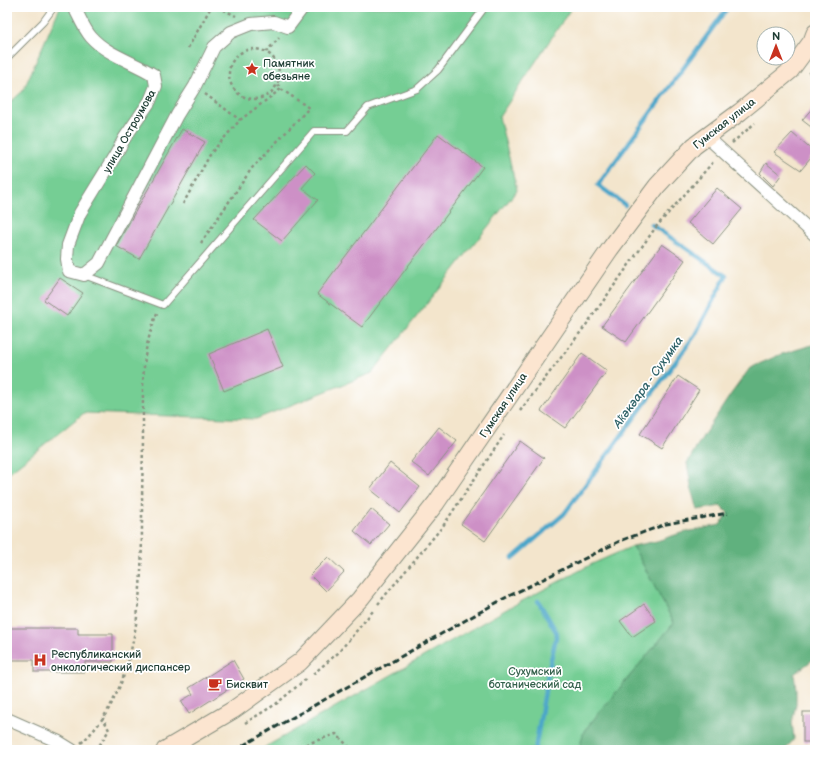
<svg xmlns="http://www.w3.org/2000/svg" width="822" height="757" viewBox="0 0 822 757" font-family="'Balsamiq Sans',sans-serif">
  <rect width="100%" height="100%" fill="#fff"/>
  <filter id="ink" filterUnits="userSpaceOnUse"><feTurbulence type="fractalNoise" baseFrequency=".025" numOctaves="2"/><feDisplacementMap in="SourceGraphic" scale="8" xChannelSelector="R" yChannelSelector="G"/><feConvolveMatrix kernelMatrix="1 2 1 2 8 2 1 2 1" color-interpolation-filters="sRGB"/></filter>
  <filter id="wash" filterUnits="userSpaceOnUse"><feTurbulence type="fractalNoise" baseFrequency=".012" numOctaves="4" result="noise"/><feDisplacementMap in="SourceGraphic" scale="16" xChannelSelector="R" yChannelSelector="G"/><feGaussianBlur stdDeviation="0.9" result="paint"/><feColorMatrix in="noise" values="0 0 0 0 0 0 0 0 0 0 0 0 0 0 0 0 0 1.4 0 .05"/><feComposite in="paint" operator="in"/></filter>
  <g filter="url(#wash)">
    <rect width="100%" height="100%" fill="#f3e5cc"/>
    <!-- green -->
    <g fill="#75ce94" stroke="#4a8664">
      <path d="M60,7H572L499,117L517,190L372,373L256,419L84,413L7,474V105L23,91Z"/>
      <path d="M633,546L674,623L584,731L579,750H260L505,610L592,564Z"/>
    </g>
    <!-- forest -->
    <path fill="#60b17e" stroke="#407759" d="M815,344V658L794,674L796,689V704L792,722L794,739L785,750H579L584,731L674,623L633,546L657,541L681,533L720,525L728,513L721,506L697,510L692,492L687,463L703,436L731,394L750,368L779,355Z"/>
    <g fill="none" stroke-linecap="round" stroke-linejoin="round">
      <!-- stream -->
      <g stroke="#4ba6c9" stroke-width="4.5">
        <path d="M625,205L598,185L728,7"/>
        <path d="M513,558L564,514L695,335L726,276L651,224"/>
        <path d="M535,750L548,673L557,633L538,601"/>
      </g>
    </g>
    <g id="blocks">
      <!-- building -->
      <g fill="#cd90c6">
        <path d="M815,105V130L802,120Z"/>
        <path d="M182,129L205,142L139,259L116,246Z"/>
        <path d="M792,133L815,153L801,170L774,152Z"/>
        <path d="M438,134L483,167L362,327L317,294Z"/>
        <path d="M766,163L781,175L773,186L760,173Z"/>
        <path d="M306,164L315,173L302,188L318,200L282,241L254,220Z"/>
        <path d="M717,188L742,209L713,244L688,223Z"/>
        <path d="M662,244L685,260L626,342L602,326Z"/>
        <path d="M60,278L83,293L67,316L44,300Z"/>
        <path d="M267,329L283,367L224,391L209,354Z"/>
        <path d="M582,353L607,371L565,428L541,411Z"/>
        <path d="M678,376L699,390L662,448L640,434Z"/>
        <path d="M439,427L457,441L429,476L411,462Z"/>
        <path d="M520,441L544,458L485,541L461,524Z"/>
        <path d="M390,463L420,487L400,513L370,489Z"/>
        <path d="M371,509L389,524L371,545L354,531Z"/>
        <path d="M328,557L344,572L326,591L310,575Z"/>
        <path d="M644,604L656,621L632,637L620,621Z"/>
        <path d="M7,628H78V634H113V662H85V672H34V660H7Z"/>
        <path d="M233,660L244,679L189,714L181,701L193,694L189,688Z"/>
        <rect x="803" y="712" width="12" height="30"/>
      </g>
    </g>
  </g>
  <g filter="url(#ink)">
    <use href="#blocks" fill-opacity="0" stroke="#899180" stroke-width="1"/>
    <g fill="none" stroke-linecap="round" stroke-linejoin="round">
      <!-- lane casing -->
      <g stroke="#899180" stroke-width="8">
        <g id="lane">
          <path d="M7,58L43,22L54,7"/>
          <path d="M84,275L163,305L314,131H347L368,107L417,89L438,70L485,7"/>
        </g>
      </g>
      <!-- street casing -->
      <g stroke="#899180" stroke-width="14">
        <g id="street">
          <path d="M74,7C79,16 84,29 91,37C107,55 134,62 154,75L156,86L150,101L124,139L115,156L80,213L68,245L67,259L69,271L84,275L99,263L177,115L195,86L214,47L231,32L251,24L274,22L288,27L303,7"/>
          <path d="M706,136L815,235"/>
          <path d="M7,719L59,742L72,750"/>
        </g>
      </g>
      <!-- secondary casing -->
      <g stroke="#899180" stroke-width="19">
        <path id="secondary" d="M165,750L233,710L300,662L360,599L436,503L610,249L657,186L694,146L740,112L790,71L812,41L815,33"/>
      </g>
      <!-- path -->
      <g stroke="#899180" stroke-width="2.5" stroke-dasharray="3 3" stroke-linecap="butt">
        <path d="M218,7L236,16"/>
        <path d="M114,11L116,7"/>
        <path d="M188,48L211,7"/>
        <circle cx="254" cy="74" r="25"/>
        <path d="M266,52L279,38"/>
        <path d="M809,74L815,69"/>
        <path d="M205,94L240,120"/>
        <path d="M732,143L755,123"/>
        <path d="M183,204L211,153L240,120L281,89"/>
        <path d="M201,243L252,168L309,108L281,89L277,84"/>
        <path d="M520,411L586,325L656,227L714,161"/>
        <path d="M378,604L443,526L504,435"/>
        <path d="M313,674L338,653L373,611"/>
        <path d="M245,723L276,704L307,678"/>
        <path d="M81,743C141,690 142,587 142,513C142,485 143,456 143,428C143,402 142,375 146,350C148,339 152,328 155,318L157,313"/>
        <path d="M98,750L97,749L109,730L103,718"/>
        <path d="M289,750L336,734L352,750"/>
      </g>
      <!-- lane -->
      <use href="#lane" stroke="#fff" stroke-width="6"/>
      <!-- street -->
      <use href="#street" stroke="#fff" stroke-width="12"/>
      <!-- secondary -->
      <use href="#secondary" stroke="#fce5d0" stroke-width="17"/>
      <!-- rail -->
      <path stroke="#1f3d34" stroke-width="3" stroke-dasharray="6 3" stroke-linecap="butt" d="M235,750L505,598L620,541L666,524L728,513"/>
    </g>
  </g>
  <!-- icons -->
  <defs>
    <g id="sight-bare" transform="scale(1.08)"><path d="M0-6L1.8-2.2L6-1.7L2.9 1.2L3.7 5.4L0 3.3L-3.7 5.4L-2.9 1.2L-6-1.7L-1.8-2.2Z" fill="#c8321e" stroke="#fff" stroke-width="2.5" paint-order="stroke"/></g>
    <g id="hospital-bare" transform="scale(1.08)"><path d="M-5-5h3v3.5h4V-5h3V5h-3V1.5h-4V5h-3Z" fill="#c8321e" stroke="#fff" stroke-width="2.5" paint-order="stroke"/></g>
    <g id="cafe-bare" transform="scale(1.08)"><path d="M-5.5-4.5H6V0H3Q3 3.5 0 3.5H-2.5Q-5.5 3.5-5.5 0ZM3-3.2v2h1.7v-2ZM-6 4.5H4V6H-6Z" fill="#c8321e" stroke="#fff" stroke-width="2.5" paint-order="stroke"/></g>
  </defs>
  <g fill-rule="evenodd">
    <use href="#sight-bare" x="252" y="69"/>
    <use href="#hospital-bare" x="40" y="660"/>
    <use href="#cafe-bare" x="215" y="684"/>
  </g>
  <g text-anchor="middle" stroke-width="3.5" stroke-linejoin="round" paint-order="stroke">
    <!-- poi labels -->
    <g font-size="11" fill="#1f3d34" stroke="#fff" text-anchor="start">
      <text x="263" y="67">Памятник<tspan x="263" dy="13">обезьяне</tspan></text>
      <text x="51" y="658">Республиканский<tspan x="51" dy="13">онкологический диспансер</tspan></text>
      <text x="226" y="688">Бисквит</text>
    </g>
    <!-- street labels -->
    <g font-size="11" fill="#1f3d34" stroke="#fff">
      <text transform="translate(724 123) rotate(-38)" y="4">Гумская улица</text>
      <text transform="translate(129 131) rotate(-60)" y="4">улица Остроумова</text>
      <text transform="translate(503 405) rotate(-56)" y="4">Гумская улица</text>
    </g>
    <!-- park labels -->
    <g font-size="11" fill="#34614c" stroke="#fff">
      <text x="535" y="675">Сухумский<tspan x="535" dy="13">ботанический сад</tspan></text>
    </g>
    <!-- water labels -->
    <g font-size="12" font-style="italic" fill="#2e6268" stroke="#fff">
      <text transform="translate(648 382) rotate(-54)" y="4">Аҟәкәара - Сухумка</text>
    </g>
  </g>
  <!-- margin -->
  <rect width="822" height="757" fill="none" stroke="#fff" stroke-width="24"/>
  <!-- north arrow -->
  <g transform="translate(776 46)"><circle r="19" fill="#ffffff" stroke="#a5b1ae"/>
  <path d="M0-3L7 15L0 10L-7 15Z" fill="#c8321e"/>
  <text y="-6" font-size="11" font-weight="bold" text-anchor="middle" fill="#1f3d34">N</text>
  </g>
</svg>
